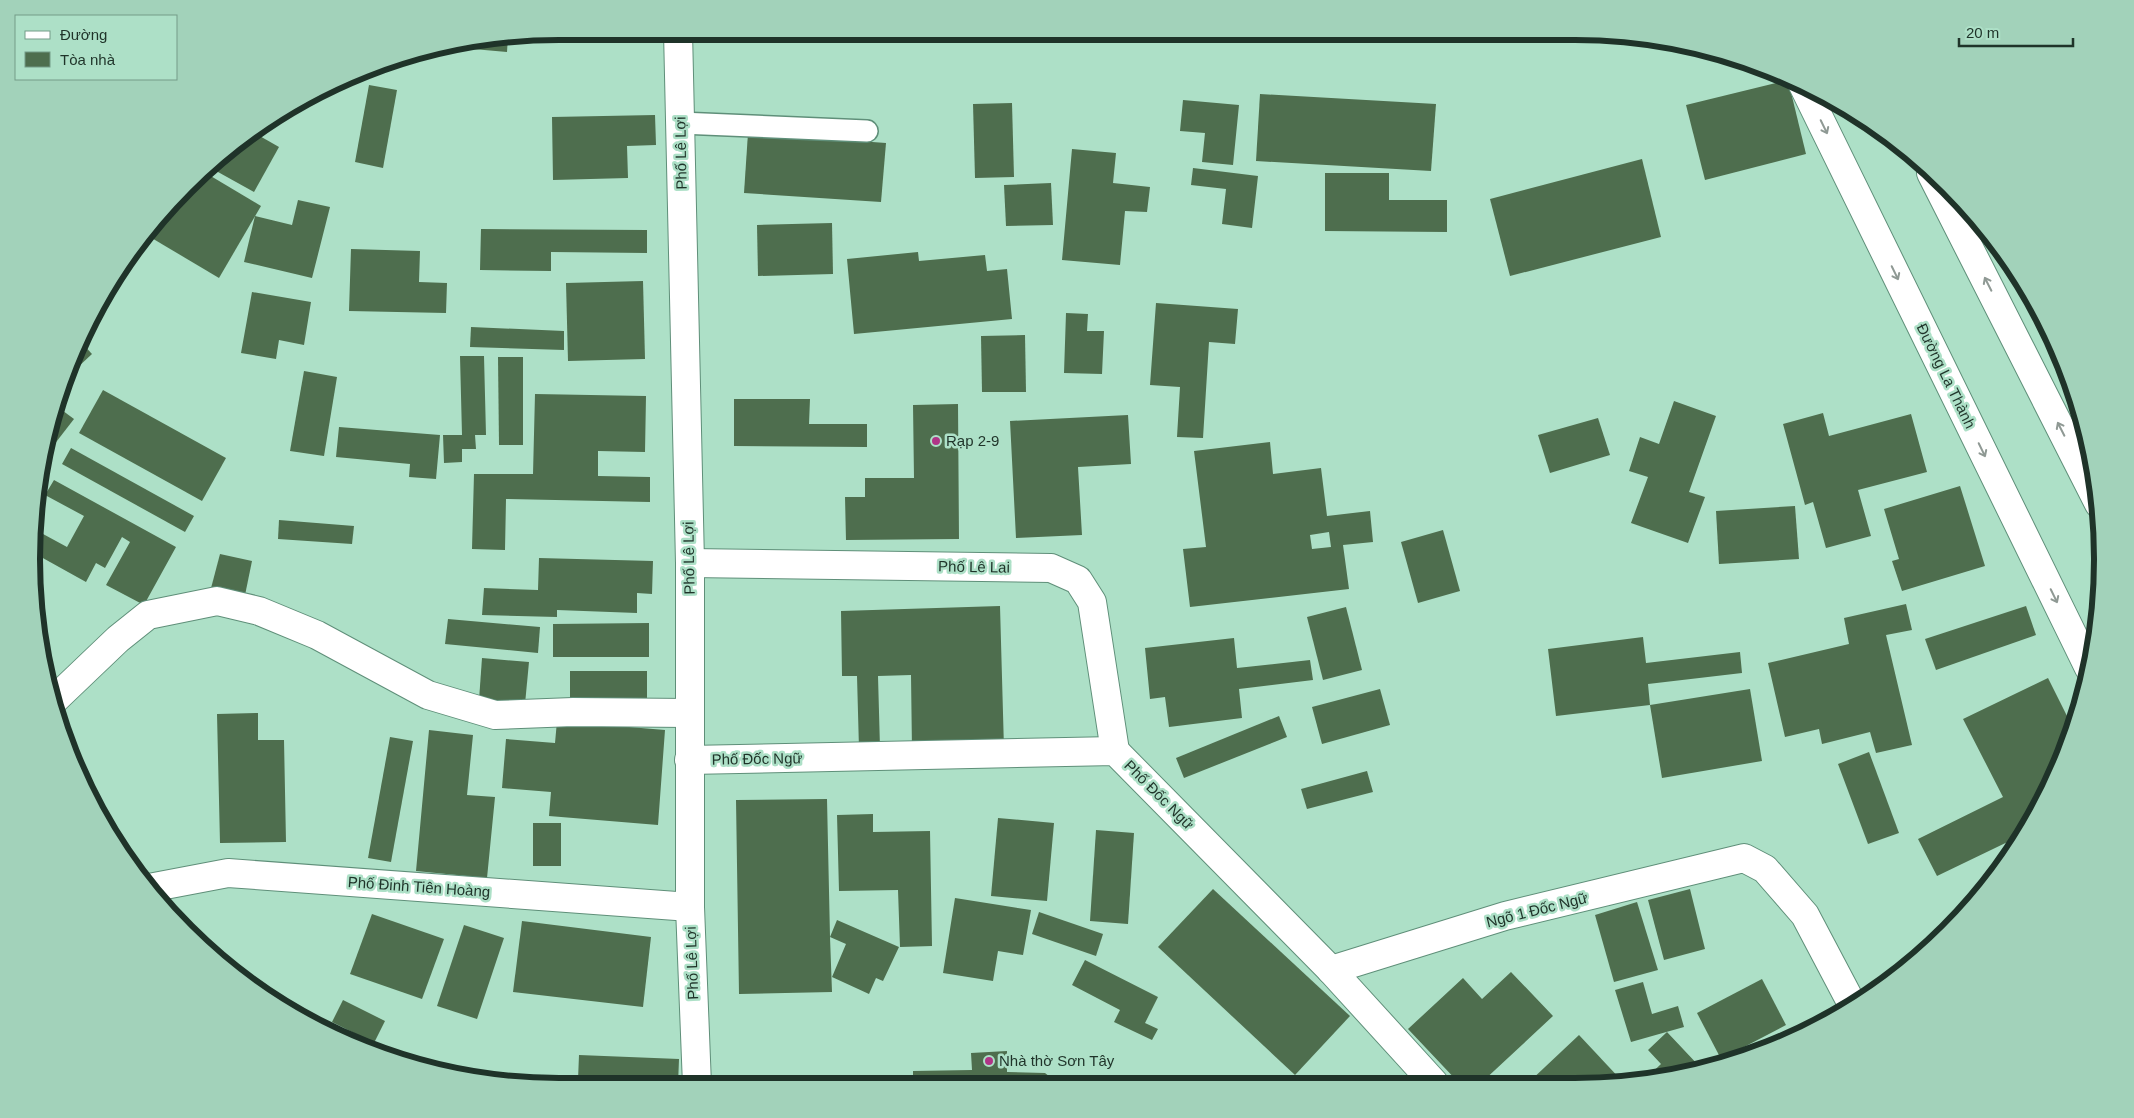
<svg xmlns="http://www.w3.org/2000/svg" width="2134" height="1118" viewBox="0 0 2134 1118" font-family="Helvetica,sans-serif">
  <rect width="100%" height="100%" fill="#ade0c7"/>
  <!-- building -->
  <g fill="#4e6e4e" fill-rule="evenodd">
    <path d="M993,32H1129V40Z"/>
    <path d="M508,36L507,52L439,46L456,41Z"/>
    <path d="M1788,80L1806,154L1705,180L1686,105Z"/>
    <path d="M369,85L397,90L383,168L355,162Z"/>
    <path d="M1260,94L1436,104L1431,171L1256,161Z"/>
    <path d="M1183,100L1239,105L1233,165L1202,162L1205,133L1180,131Z"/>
    <path d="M1012,103L1014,177L975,178L973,104Z"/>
    <path d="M655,115L656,145L627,146L628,178L553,180L552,117Z"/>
    <path d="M251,131L279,147L254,192L209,167L238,140Z"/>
    <path d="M748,133L886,143L881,202L744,193Z"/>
    <path d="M1072,149L1116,153L1113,183L1150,187L1147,212L1125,211L1120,265L1062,260Z"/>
    <path d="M1642,159L1661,237L1510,276L1490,199Z"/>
    <path d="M1193,168L1258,176L1252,228L1222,224L1226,189L1191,185Z"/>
    <path d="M204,172L261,206L219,278L150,237L169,204Z"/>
    <path d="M1325,173H1389V200H1447V232L1325,231Z"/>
    <path d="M1051,183L1053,225L1006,226L1004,185Z"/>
    <path d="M298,200L330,207L312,278L244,262L255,216L292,225Z"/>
    <path d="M832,223L833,274L758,276L757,225Z"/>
    <path d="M481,229L647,230V253L551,252V271L480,270Z"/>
    <path d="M351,249L420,251L419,282L447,283L446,313L349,311Z"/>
    <path d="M918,252L919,261L985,255L987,271L1007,269L1012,319L854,334L847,259Z"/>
    <path d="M643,281L645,359L568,361L566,283Z"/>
    <path d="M252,292L311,302L304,345L279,340L276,359L241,353Z"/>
    <path d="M1156,303L1238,309L1235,344L1209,342L1203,438L1177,437L1180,387L1150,385Z"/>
    <path d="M1066,313L1088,314L1087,331H1104L1102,374L1064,373Z"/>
    <path d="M471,327L564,331V350L470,347Z"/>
    <path d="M1025,335L1026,392H982L981,336Z"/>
    <path d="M80,341L92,354L64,380L72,357Z"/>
    <path d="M460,356H484L486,435H475L476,449H462V462L444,463L443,435H462Z"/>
    <path d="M498,357H523V445H499Z"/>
    <path d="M304,371L337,377L324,456L290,451Z"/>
    <path d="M103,390L226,458L202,501L79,433Z"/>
    <path d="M535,394L646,396L645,452L598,451V476L650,477V502L506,499L505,550L472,549L474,474H533Z"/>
    <path d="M734,399H810L809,424H867V447L734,446Z"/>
    <path d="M1674,401L1716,416L1689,492L1705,497L1688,543L1631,523L1648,477L1629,471L1640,437L1659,444Z"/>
    <path d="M958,404L959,539L846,540L845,497H865V478H914L913,405Z"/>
    <path d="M55,405L74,419L43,459L49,423Z"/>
    <path d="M1823,413L1829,436L1911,414L1927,472L1858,490L1871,536L1826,548L1813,502L1805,505L1783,424Z"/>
    <path d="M1128,415L1131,464L1078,467L1082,535L1016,538L1010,421Z"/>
    <path d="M1598,418L1610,455L1550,473L1538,435Z"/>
    <path d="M339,427L440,435L436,479L409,477L410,464L336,457Z"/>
    <path d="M1270,442L1273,474L1321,468L1327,516L1370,511L1373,542L1343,545L1349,589L1190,607L1183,549L1206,547L1194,451ZM1329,532L1331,547L1312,549L1310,535Z"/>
    <path d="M71,448L194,516L185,532L62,464Z"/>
    <path d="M54,480L176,547L144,605L106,585L130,542L122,537L105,568L96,563L86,582L32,552V528L67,547L84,516L45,495Z"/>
    <path d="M1960,486L1985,566L1902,591L1892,561L1899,559L1884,509Z"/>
    <path d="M1795,506L1799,559L1719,564L1716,511Z"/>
    <path d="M279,520L354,526L352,544L278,539Z"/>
    <path d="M1443,530L1460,591L1418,603L1401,542Z"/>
    <path d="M220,554L252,561L244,600L210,592Z"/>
    <path d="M539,558L653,561L652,594L637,593V613L557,610V617L482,615L484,588L538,590Z"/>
    <path d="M1906,604L1912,630L1886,635L1912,745L1876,753L1870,732L1822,744L1819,729L1785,737L1768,663L1849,644L1844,618Z"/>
    <path d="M1000,606L1004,749L912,751L911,675L878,676L880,748L859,749L857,676H842L841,611Z"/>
    <path d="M2026,606L2036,635L1936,670L1925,639Z"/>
    <path d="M1346,607L1362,670L1323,680L1307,617Z"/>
    <path d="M448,619L540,627L538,653L445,644Z"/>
    <path d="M649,623V657H553V624Z"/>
    <path d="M1643,637L1646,663L1740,652L1742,673L1648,684L1650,705L1556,716L1548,649Z"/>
    <path d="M1234,638L1237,668L1310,660L1313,680L1239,689L1242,718L1169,727L1165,697L1150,699L1145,648Z"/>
    <path d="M482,658L529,662L525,704L479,700Z"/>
    <rect x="570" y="671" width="77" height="28"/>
    <path d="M2048,678L2073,728L2048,793L2020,836L1937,876L1918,839L2003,797L1963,719Z"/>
    <path d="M1380,689L1390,725L1322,744L1312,707Z"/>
    <path d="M1750,689L1762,761L1662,778L1650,705Z"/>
    <path d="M258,713V740H284L286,842L220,843L217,714Z"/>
    <path d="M1279,716L1287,737L1184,778L1176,758Z"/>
    <path d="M557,721L665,730L658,825L549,816L551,792L502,788L506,739L555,743Z"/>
    <path d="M429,730L473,735L467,795L495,797L487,878L416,871Z"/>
    <path d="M390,737L413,741L391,862L368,858Z"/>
    <path d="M1869,752L1899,833L1868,844L1838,764Z"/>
    <path d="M1367,771L1373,792L1307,809L1301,789Z"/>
    <path d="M827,799L830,937L837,920L899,947L883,981L876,978L869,994L832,977L846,944L830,937L832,992L739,994L736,800Z"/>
    <path d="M873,814V832L930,831L932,946L900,947L898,890L839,891L837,815Z"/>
    <path d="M998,818L1054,823L1047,901L991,896Z"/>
    <rect x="533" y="823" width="28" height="43"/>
    <path d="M1096,830L1134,833L1128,924L1090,921Z"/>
    <path d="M1213,889L1350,1016L1295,1075L1158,947Z"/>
    <path d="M1690,889L1705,949L1664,960L1648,900Z"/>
    <path d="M955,898L1031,910L1023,955L998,951L993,981L943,973Z"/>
    <path d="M1637,902L1658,970L1614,982L1595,915Z"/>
    <path d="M1039,912L1103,934L1096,956L1032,934Z"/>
    <path d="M372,914L444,939L422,999L350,974Z"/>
    <path d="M522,921L651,937L643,1007L513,992Z"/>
    <path d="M464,925L504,938L477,1019L437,1006Z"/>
    <path d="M1085,960L1158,997L1145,1023L1158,1029L1152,1040L1114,1022L1120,1010L1072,985Z"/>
    <path d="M1511,972L1553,1016L1481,1083H1459L1408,1029L1463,978L1482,999Z"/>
    <path d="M1762,979L1786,1025L1721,1059L1697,1013Z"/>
    <path d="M1643,982L1652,1014L1678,1006L1684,1027L1631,1042L1615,990Z"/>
    <path d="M343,1000L385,1021L374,1043L332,1022Z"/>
    <path d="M1667,1032L1700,1067L1642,1082L1661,1064L1648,1050Z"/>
    <path d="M1579,1035L1623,1082L1528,1083Z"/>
    <path d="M1007,1051V1072L1045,1073L1059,1084H913V1071L972,1070L971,1053Z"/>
    <path d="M579,1055L679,1059L678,1085H518L519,1078L578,1080Z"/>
  </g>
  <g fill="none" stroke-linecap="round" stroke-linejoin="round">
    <!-- lane casing -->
    <g stroke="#5f8f79" stroke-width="24">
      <path id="lane" d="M680,123L867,131"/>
    </g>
    <!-- street casing -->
    <g stroke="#5f8f79" stroke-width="30">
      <g id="street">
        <path d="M690,563L1051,568L1078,580L1092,602L1115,751"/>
        <path d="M52,702L118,639L148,615L217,601L259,611L317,635L428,695L495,715L573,712L689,713"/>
        <path d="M689,760L1115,751L1331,970L1434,1083"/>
        <path d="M149,888L228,873L690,907"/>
        <path d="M1331,970L1505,916L1744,858L1765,869L1805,915L1853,1006"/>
      </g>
    </g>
    <!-- secondary casing -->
    <g stroke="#5f8f79" stroke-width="30">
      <path id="secondary" d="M678,31L690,563V907L697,1085"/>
    </g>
    <!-- highway casing -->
    <g stroke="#5f8f79" stroke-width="30">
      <g id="highway">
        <path d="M1802,83L2089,668"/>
        <path d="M1931,173L2099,504"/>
      </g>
    </g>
    <!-- lane -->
    <use href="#lane" stroke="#fff" stroke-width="21"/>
    <!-- street -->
    <use href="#street" stroke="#fff" stroke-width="28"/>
    <!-- secondary -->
    <use href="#secondary" stroke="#fff" stroke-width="28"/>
    <!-- highway -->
    <use href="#highway" stroke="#fff" stroke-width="28"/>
  </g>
  <!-- one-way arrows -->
  <defs><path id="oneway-shaft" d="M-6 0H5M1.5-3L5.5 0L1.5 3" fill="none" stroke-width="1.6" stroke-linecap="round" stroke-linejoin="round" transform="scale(1.25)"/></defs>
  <g stroke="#8f9994">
    <use href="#oneway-shaft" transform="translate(1824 127) rotate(64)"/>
    <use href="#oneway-shaft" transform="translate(1895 273) rotate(64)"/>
    <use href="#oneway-shaft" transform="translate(1988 284) rotate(-117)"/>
    <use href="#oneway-shaft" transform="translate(2061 429) rotate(-117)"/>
    <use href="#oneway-shaft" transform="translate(1982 450) rotate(64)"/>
    <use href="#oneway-shaft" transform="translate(2054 596) rotate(64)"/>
  </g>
  <!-- markers -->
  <g fill="#b03587" stroke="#ade0c7" stroke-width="2">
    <circle cx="936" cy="441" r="5"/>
    <circle cx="989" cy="1061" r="5"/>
  </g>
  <g text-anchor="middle" stroke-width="5" stroke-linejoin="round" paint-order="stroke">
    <!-- street labels -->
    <g font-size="15" fill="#1f3329" stroke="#ade0c7">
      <text transform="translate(681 153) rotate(-91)" y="5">Phố Lê Lợi</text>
      <text transform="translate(1946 376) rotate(64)" y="5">Đường La Thành</text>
      <text transform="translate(689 558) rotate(-91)" y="5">Phố Lê Lợi</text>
      <text transform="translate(974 567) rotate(1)" y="5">Phố Lê Lai</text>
      <text transform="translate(757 759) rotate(-1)" y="5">Phố Đốc Ngữ</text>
      <text transform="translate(1159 795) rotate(45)" y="5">Phố Đốc Ngữ</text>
      <text transform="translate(419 887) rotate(4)" y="5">Phố Đinh Tiên Hoàng</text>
      <text transform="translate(1537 910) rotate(-14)" y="5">Ngõ 1 Đốc Ngữ</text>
      <text transform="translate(692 963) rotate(-92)" y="5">Phố Lê Lợi</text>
    </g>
    <!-- poi labels -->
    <g font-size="15" fill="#1f3329" stroke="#ade0c7" text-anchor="start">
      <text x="946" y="446">Rạp 2-9</text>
      <text x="999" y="1066">Nhà thờ Sơn Tây</text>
    </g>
  </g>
  <!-- crop -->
  <path d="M0 0H2134V1118H0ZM559 40H1575A519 519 0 0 1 2094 559V559A519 519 0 0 1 1575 1078H559A519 519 0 0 1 40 559V559A519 519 0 0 1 559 40Z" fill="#a2d2ba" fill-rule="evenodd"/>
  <path fill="none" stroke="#1f3329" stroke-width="6" d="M559 40H1575A519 519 0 0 1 2094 559V559A519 519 0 0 1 1575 1078H559A519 519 0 0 1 40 559V559A519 519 0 0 1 559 40Z"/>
  <!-- legend -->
  <rect x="15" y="15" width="162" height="65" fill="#ade0c7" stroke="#749b88"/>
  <rect x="25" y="31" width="25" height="8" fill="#ffffff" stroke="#749b88"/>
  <text x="60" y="40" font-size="15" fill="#1f3329">Đường</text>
  <rect x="25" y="52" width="25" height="15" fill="#4e6e4e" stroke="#749b88"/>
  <text x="60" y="65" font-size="15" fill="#1f3329">Tòa nhà</text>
  <!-- scale -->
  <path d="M1959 38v8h114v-8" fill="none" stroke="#1f3329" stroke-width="2.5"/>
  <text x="1966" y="38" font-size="15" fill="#1f3329" stroke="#ade0c7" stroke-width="4" paint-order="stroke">20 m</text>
</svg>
